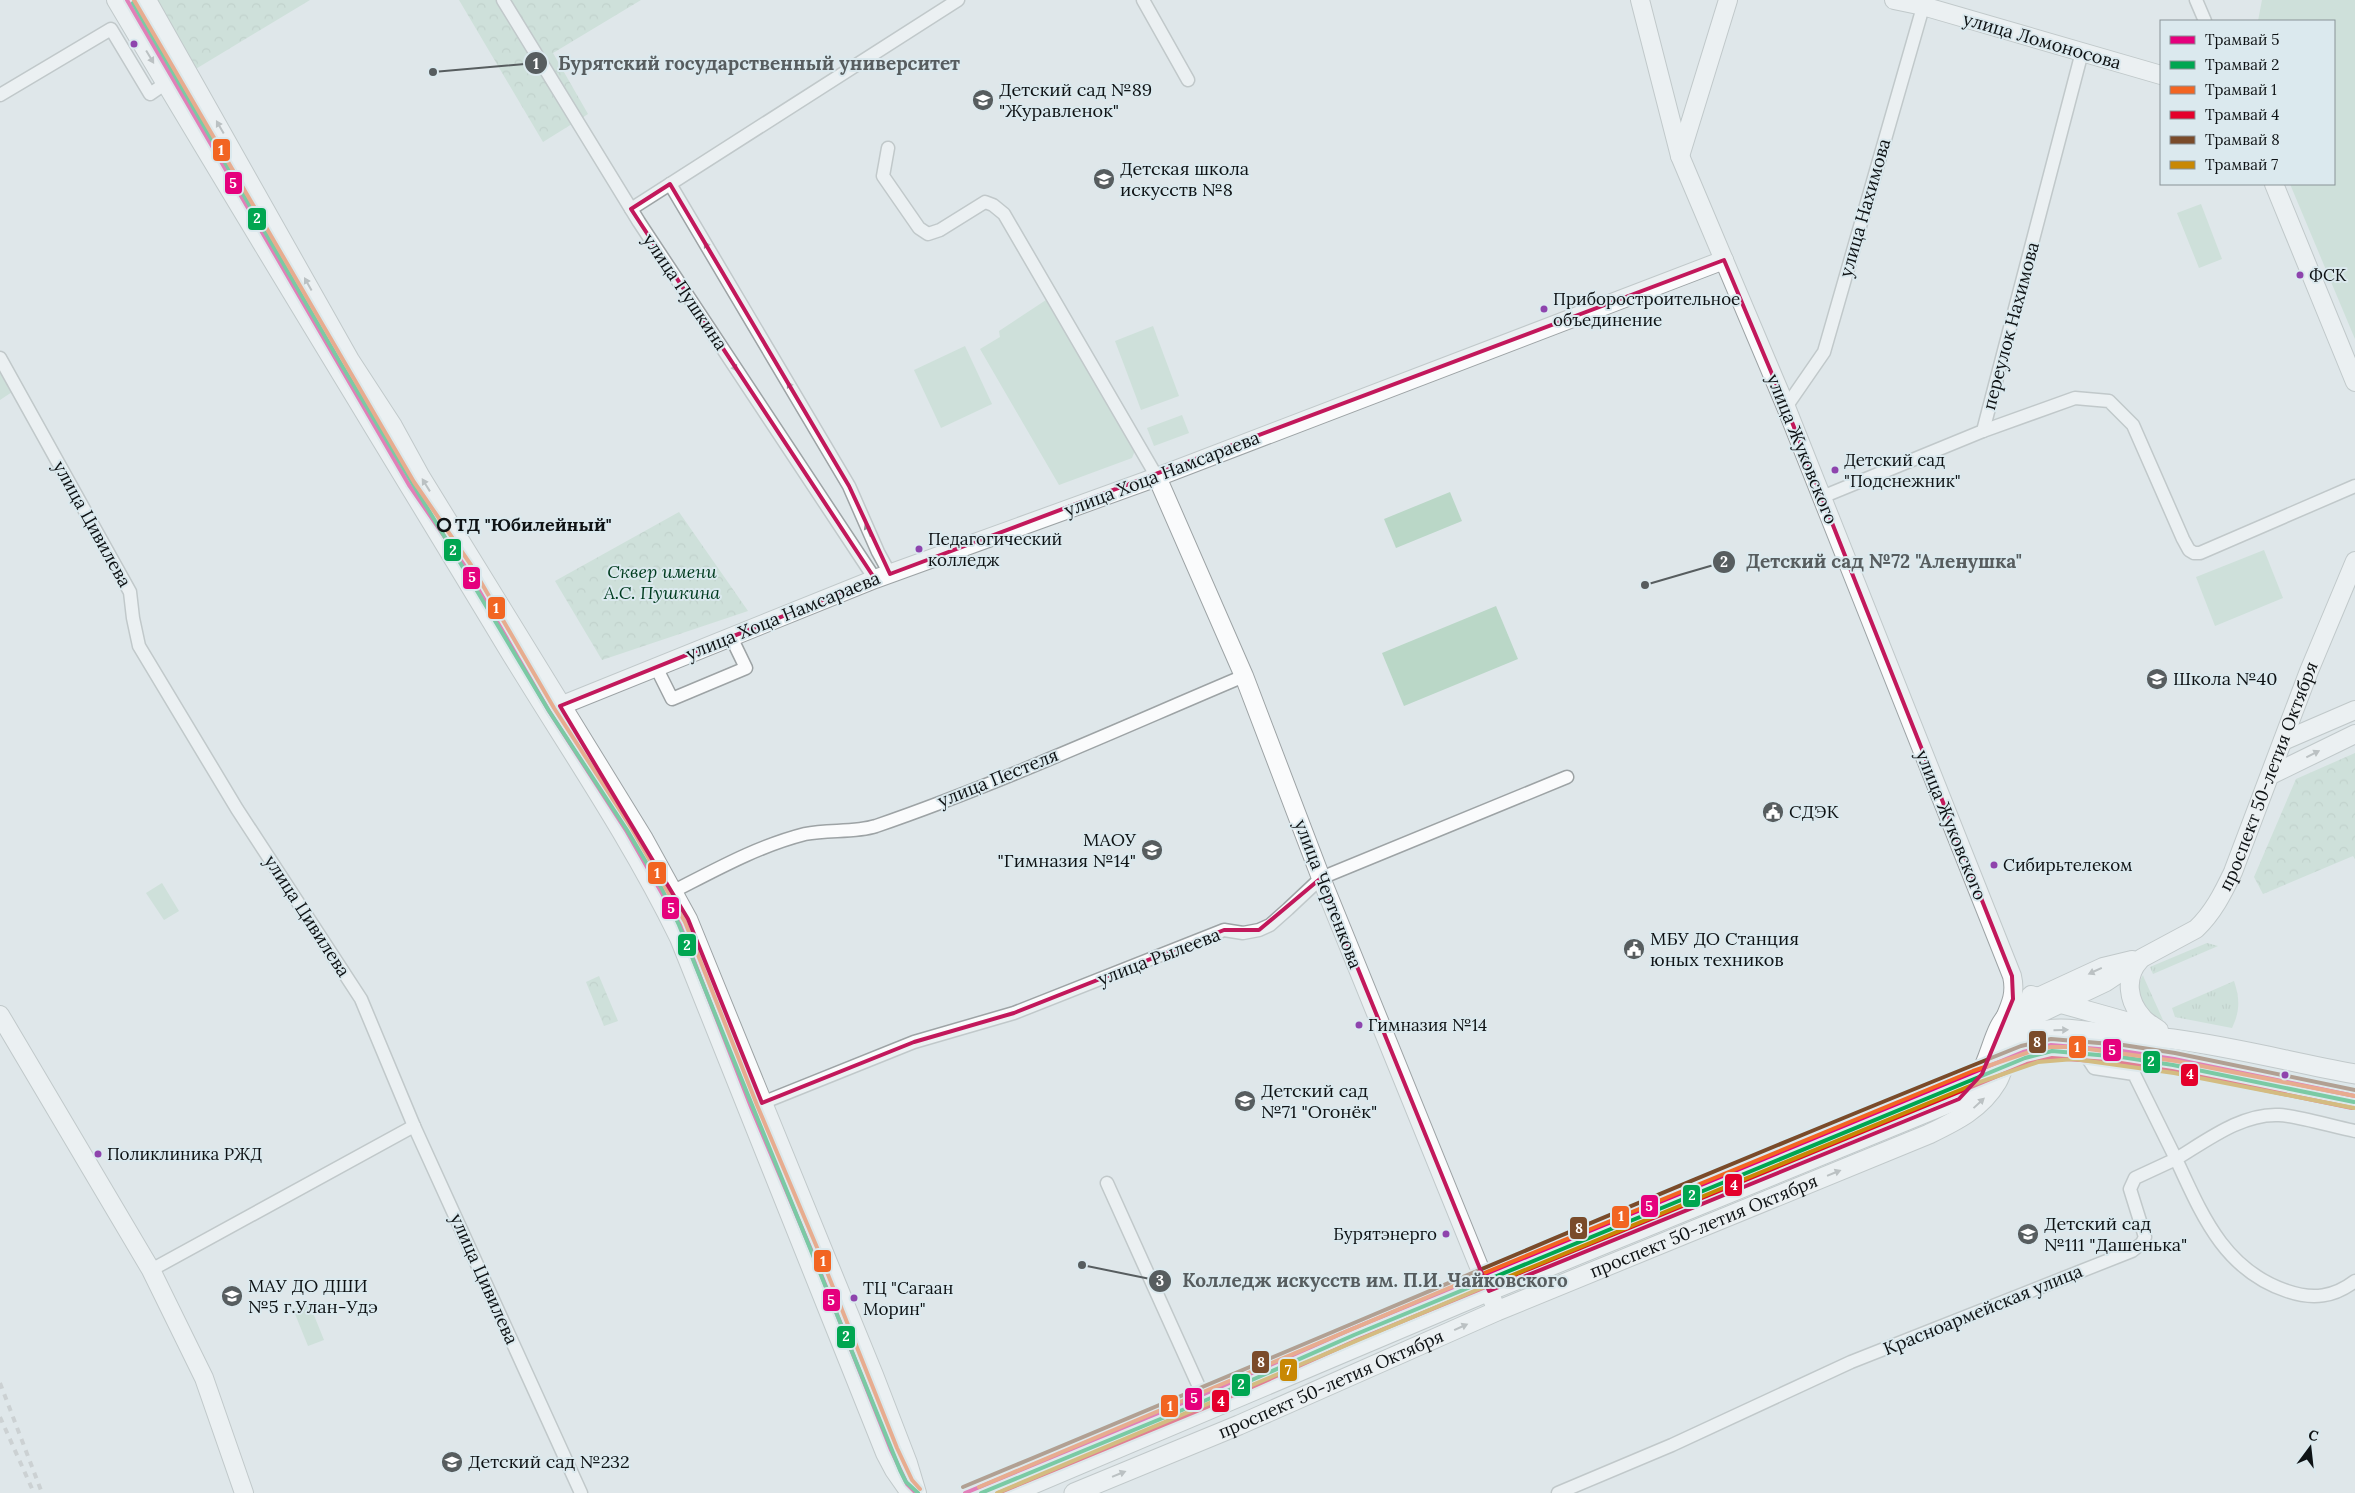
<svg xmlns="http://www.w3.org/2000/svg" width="2355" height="1493" viewBox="0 0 2355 1493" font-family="Lora,serif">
  <defs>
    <pattern id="grass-tufts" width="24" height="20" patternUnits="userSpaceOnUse" patternTransform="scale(1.25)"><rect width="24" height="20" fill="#bad7c7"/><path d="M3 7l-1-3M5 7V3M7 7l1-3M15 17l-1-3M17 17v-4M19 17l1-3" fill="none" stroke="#9fb8aa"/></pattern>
    <pattern id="park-crowns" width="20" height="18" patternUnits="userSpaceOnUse" patternTransform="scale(1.25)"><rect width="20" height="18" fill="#bad7c7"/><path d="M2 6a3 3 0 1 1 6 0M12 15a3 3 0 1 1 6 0" fill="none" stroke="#9fb8aa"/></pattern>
  </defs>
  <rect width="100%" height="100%" fill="#dfe7ea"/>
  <!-- grass -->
  <g fill="url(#grass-tufts)">
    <path d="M2207,943L2218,946L2153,974L2150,967Z"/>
    <path d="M2143,975L2144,978L2163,1020C2143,1013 2132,993 2143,975Z"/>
    <path d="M2234,981C2240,999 2240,1011 2232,1028L2175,1017L2172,1008Z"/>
  </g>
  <!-- park -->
  <g fill="url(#park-crowns)">
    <path d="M152,0H310L194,70Z"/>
    <path d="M459,0H641L553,53L588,114L543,142Z"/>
    <path d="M679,512L748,611L602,660L555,581Z"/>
    <path d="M2355,753V859L2353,856L2263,894L2254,877L2296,779Z"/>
    <path d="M599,976L618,1021L604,1026L586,982Z"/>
  </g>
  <!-- garden -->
  <g fill="#bad7c7">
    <path d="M2262,0H2355V339L2290,184H2334V21H2258Z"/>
    <path d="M2201,204L2222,259L2199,268L2177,213Z"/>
    <path d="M1046,300L1136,448L1132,458L1059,485L980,349L1000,337L999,331Z"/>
    <path d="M1153,326L1179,396L1141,410L1115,341Z"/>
    <path d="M965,346L992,404L941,428L914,370Z"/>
    <path d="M0,361L12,392L0,400Z"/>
    <path d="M1182,415L1189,433L1154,446L1147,428Z"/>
    <path d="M1450,492L1462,521L1396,548L1384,519Z"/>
    <path d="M2264,550L2283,598L2215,626L2196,577Z"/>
    <path d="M1496,606L1518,659L1404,706L1382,653Z"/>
    <path d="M162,883L179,911L164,920L146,893Z"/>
    <path d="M309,1303L324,1340L308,1346L293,1309Z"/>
  </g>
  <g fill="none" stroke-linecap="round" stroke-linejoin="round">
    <!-- street casing -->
    <g stroke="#9da3a5" stroke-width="15">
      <g id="street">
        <path d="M503,0L639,222L875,579"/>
        <path d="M1143,0L1188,80"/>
        <path d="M2196,0L2205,21"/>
        <path d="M0,95L111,29L150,94L166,83"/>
        <path d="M888,148L883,176L919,228L928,234L940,230L985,202L993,205L1004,214L1157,477"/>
        <path d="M670,184L849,486L878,552L890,574"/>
        <path d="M631,209L958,0"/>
        <path d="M0,358L130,592L133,618L139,646L237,809L361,999L414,1126L581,1493"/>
        <path d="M1786,407L1824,352L1925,0"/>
        <path d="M1983,431L2075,398L2109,401L2133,425L2183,539L2189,550L2194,553H2200L2355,486"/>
        <path d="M1822,497L1983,431L2082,52"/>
        <path d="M656,667L672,699L746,668L731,637"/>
        <path d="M674,891C717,869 758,846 805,834C828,829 854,833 876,826C1001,783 1123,727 1244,676"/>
        <path d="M762,1103L914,1042L1014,1013L1224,930L1243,933L1259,930L1270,925L1288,909L1321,878L1567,777"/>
        <path d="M2355,1131C2334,1127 2299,1116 2279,1115C2242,1113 2206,1141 2176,1159C2202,1215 2224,1270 2287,1291C2313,1300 2334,1297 2355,1281"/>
        <path d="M1107,1183L1209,1409"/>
        <path d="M151,1270L414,1126"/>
        <path d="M1558,1493L1672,1445L1851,1362L2132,1251L2142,1243L2145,1237L2130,1189L2135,1178L2176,1159L2134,1074L2094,1068L2085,1054L2087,1031"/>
      </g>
    </g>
    <!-- secondary casing -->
    <g stroke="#9da3a5" stroke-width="20">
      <g id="secondary">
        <path d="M116,0C242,213 372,424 500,636C560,736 628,833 679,938L885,1453L894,1470L910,1493"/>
        <path d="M147,0L350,360L393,426L421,477L644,839L688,919L874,1375L908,1463L917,1493"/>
        <path d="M1640,0L1680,156L1786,407L2012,976C2016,993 2011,1004 2004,1020"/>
        <path d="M1894,0L1923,6L2161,75"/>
        <path d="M1680,156L1728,0"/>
        <path d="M2274,184L2355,382"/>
        <path d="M1157,477L1244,676L1321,878L1497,1311"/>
        <path d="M550,710L875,579L1157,477L1724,260"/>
        <path d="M2283,741L2355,710"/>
        <path d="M2271,775L2355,734"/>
        <path d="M2140,960C2124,977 2128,1002 2143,1018C2147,1023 2154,1026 2159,1030"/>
        <path d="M2031,995L2038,997L2103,967L2132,960"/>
        <path d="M0,1015L151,1270L204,1378L244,1493"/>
        <path id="s1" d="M2007,1054L2015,1030L2022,1022L2106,982L2142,958L2196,929C2213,913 2223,893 2233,872L2309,671L2355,561"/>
      </g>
    </g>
    <!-- primary casing -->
    <g stroke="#9da3a5" stroke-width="21">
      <g id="primary">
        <path d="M1012,1493L1489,1291L1959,1099C1994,1075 1987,1030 2013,1010C2020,1005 2030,1001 2038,997L2138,1025L2159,1034"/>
        <path id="s2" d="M1074,1493L1239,1425L1497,1311L1929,1134C1956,1121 1981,1109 1997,1082C2005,1068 2005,1050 2020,1040C2052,1019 2094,1034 2128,1037C2143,1039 2158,1037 2173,1039C2234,1047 2295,1063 2355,1074"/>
      </g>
    </g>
    <!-- street -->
    <use href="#street" stroke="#fafbfc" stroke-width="12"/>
    <!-- secondary -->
    <use href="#secondary" stroke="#fafbfc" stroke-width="18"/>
    <!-- primary -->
    <use href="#primary" stroke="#fafbfc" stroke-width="19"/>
    <!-- rail -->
    <g stroke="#b5b7b8" stroke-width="4" stroke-dasharray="6 6" stroke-linecap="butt">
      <path d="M0,1383L42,1493"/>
      <path d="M0,1417L34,1493"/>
    </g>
    <!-- tram-1 casing -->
    <g stroke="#dbe9ee" stroke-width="8">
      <g id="tram-1">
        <path d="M127,0L409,485L466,568L549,711L627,832L680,925L751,1107L815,1259L891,1450L907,1484L916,1493"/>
        <path d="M965,1493L1202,1395L1352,1329L2023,1052L2051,1045L2122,1051L2174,1059L2355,1096"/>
      </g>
    </g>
    <!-- tram-2 casing -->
    <g stroke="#dbe9ee" stroke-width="8">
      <g id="tram-2">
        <path d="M133,3L341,364L549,711L627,830L662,889L679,925L900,1470L906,1482L918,1493"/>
        <path d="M981,1493L1204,1401L1354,1335L2025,1058L2052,1051L2121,1057L2173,1065L2354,1102"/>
      </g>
    </g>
    <!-- tram-3 casing -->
    <g stroke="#dbe9ee" stroke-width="8">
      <g id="tram-3">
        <path d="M134,0L414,482L471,565L554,708L632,829L685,922L757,1105L821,1257L897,1448L912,1480L920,1489"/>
        <path d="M979,1487L1482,1274L1973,1071L2035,1050L2051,1047H2074L2176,1061L2355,1096"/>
      </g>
    </g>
    <!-- tram-4 casing -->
    <g stroke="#dbe9ee" stroke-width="8">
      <path id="tram-4" d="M998,1493L1207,1407L1357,1340L2027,1064L2052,1058L2121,1063L2172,1071L2352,1108"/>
    </g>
    <!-- tram-5 casing -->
    <g stroke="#dbe9ee" stroke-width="8">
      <path id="tram-5" d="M963,1487C1316,1341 1666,1188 2021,1046L2051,1039L2123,1045L2175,1053L2355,1090"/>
    </g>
    <!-- tram-6 casing -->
    <g stroke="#dbe9ee" stroke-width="8">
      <path id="tram-6" d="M997,1493L1486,1286L1977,1083L2038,1062L2074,1059L2174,1073L2354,1108"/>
    </g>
    <!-- tram-1 -->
    <use href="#tram-1" stroke="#e5007d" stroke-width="4"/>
    <!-- tram-2 -->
    <use href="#tram-2" stroke="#00a651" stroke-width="4"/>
    <!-- tram-3 -->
    <use href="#tram-3" stroke="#f26522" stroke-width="4"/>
    <!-- tram-4 -->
    <use href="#tram-4" stroke="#e4002b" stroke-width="4"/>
    <!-- tram-5 -->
    <use href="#tram-5" stroke="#7a4b2a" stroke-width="4"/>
    <!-- tram-6 -->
    <use href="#tram-6" stroke="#c88804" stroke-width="4"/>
  </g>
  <!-- one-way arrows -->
  <defs><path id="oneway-solid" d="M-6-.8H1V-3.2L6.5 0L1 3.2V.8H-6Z" transform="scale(1.25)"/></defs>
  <g fill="#909294">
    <use href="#oneway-solid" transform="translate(150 57) rotate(59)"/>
    <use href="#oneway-solid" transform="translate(220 127) rotate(-120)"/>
    <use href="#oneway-solid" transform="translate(708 248) rotate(-121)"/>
    <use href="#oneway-solid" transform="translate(308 284) rotate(-119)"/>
    <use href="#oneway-solid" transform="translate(733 365) rotate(56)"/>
    <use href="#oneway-solid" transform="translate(791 388) rotate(-121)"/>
    <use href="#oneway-solid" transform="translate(426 485) rotate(-122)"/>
    <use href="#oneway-solid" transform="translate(868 530) rotate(-113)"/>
    <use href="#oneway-solid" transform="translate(2313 754) rotate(-27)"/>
    <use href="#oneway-solid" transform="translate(2095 971) rotate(155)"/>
    <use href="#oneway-solid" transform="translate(2061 1030) rotate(-1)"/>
    <use href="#oneway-solid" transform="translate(1979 1103) rotate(-43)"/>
    <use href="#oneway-solid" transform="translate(1834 1173) rotate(-22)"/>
    <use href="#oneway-solid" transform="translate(1461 1327) rotate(-24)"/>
    <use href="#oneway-solid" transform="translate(1119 1474) rotate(-22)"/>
  </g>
  <!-- marked area -->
  <path d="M0 0H2355V1493H0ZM670,184L849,486L890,574L1724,260L1786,407L2012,976L2013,999L1982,1074L1959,1099L1489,1291L1321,878L1259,930H1224L1014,1013L914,1042L762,1103L688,919L560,706L875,579L631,209Z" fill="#dfe7ea" fill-opacity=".55" fill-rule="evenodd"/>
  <path fill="none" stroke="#c2185b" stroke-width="4" stroke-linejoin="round" d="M670,184L849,486L890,574L1724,260L1786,407L2012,976L2013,999L1982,1074L1959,1099L1489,1291L1321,878L1259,930H1224L1014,1013L914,1042L762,1103L688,919L560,706L875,579L631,209Z"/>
  <!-- icons -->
  <defs>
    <g id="school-disc" transform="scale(1.125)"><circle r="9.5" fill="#575d5f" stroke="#dbe9ee"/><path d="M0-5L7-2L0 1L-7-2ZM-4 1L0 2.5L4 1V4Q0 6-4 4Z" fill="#fff"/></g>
    <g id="civic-disc" transform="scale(1.125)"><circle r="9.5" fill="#575d5f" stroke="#dbe9ee"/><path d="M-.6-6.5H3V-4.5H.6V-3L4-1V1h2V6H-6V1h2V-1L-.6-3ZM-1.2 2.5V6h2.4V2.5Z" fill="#fff"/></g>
  </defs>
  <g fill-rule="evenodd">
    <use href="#school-disc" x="983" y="100"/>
    <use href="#school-disc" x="1104" y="179"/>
    <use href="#school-disc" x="2157" y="679"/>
    <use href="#civic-disc" x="1773" y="812"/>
    <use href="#school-disc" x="1152" y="850"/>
    <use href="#civic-disc" x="1634" y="949"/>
    <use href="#school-disc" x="1245" y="1101"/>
    <use href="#school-disc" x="2028" y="1234"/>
    <use href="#school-disc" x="232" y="1296"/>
    <use href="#school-disc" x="452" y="1462"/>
  </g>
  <!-- markers -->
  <g fill="#8e44ad" stroke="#dbe9ee" stroke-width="2">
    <circle cx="134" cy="44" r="4.5"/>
    <circle cx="2300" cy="275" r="4.5"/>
    <circle cx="1544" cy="309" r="4.5"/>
    <circle cx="1835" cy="470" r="4.5"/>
    <circle cx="919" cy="549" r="4.5"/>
    <circle cx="1994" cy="865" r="4.5"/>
    <circle cx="1359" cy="1025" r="4.5"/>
    <circle cx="2285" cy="1075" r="4.5"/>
    <circle cx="98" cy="1154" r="4.5"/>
    <circle cx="1446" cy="1234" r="4.5"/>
    <circle cx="854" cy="1298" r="4.5"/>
  </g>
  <circle fill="#dbe9ee" stroke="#0e1214" stroke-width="2.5" cx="444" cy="525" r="6"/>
  <g text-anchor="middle" stroke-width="4" stroke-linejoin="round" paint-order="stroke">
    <!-- bus labels -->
    <g font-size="17" fill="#0e1214" stroke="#dbe9ee" text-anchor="start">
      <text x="2309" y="281">ФСК</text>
      <text x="1553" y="305">Приборостроительное<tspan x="1553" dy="21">объединение</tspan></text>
      <text x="1844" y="466">Детский сад<tspan x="1844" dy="21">"Подснежник"</tspan></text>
      <text x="928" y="545">Педагогический<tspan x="928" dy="21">колледж</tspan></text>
      <text x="2003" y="871">Сибирьтелеком</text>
      <text x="1368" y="1031">Гимназия №14</text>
      <text x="107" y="1160">Поликлиника РЖД</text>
      <text x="1437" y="1240" text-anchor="end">Бурятэнерго</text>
      <text x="863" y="1294">ТЦ "Сагаан<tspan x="863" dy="21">Морин"</tspan></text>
    </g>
    <!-- street labels -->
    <g font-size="18" fill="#0e1214" stroke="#dbe9ee">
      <text transform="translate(2042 41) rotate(16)" y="6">улица Ломоносова</text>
      <text transform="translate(1865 208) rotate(-74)" y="6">улица Нахимова</text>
      <text transform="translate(685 292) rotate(56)" y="6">улица Пушкина</text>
      <text transform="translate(2011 326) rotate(-75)" y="6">переулок Нахимова</text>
      <text transform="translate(1802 449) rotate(68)" y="6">улица Жуковского</text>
      <text transform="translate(1162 474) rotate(-21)" y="6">улица Хоца Намсараева</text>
      <text transform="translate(92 524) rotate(61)" y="6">улица Цивилева</text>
      <text transform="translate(783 616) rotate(-22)" y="6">улица Хоца Намсараева</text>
      <text dy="6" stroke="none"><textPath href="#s1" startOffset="404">проспект 50-летия Октября</textPath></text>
      <text transform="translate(998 778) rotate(-22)" y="6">улица Пестеля</text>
      <text transform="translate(1951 825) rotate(68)" y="6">улица Жуковского</text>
      <text transform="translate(1328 894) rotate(69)" y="6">улица Чертенкова</text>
      <text transform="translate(307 916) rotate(57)" y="6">улица Цивилева</text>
      <text transform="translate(1159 957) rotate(-21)" y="6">улица Рылеева</text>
      <text dy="6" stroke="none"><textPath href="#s2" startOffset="684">проспект 50-летия Октября</textPath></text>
      <text transform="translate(484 1279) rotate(66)" y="6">улица Цивилева</text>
      <text transform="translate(1983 1310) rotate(-22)" y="6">Красноармейская улица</text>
      <text dy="6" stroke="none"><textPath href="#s2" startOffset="279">проспект 50-летия Октября</textPath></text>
    </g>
    <!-- poi labels -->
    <g font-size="18" fill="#0e1214" stroke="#dbe9ee" text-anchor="start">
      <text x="999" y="96">Детский сад №89<tspan x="999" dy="21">"Журавленок"</tspan></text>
      <text x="1120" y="175">Детская школа<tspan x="1120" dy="21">искусств №8</tspan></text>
      <text x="2173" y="685">Школа №40</text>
      <text x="1789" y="818">СДЭК</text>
      <text x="1136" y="846" text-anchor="end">МАОУ<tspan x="1136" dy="21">"Гимназия №14"</tspan></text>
      <text x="1650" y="945">МБУ ДО Станция<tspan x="1650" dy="21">юных техников</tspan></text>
      <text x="1261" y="1097">Детский сад<tspan x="1261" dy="21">№71 "Огонёк"</tspan></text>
      <text x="2044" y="1230">Детский сад<tspan x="2044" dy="21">№111 "Дашенька"</tspan></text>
      <text x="248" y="1292">МАУ ДО ДШИ<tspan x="248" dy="21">№5 г.Улан-Удэ</tspan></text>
      <text x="468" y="1468">Детский сад №232</text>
    </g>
    <!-- stop labels -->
    <g font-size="18" font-weight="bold" fill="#0e1214" stroke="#dbe9ee" text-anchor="start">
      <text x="455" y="531">ТД "Юбилейный"</text>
    </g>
    <!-- park labels -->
    <g font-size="18" font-style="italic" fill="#003c1f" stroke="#dbe9ee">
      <text x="662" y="578">Сквер имени<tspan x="662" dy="21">А.С. Пушкина</tspan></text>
    </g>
  </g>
  <!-- callouts -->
  <path fill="none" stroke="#575d5f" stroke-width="2" d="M433 72L536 63M1645 585L1724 562M1082 1265L1160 1281"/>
  <g fill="#575d5f" stroke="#dbe9ee" stroke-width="2">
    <circle cx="433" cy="72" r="5"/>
    <circle cx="1645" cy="585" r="5"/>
    <circle cx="1082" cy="1265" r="5"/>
    <circle cx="536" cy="63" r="12"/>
    <circle cx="1724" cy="562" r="12"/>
    <circle cx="1160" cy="1281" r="12"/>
  </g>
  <g font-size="15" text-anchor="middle" font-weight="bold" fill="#fff">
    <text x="536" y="69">1</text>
    <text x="1724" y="567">2</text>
    <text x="1160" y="1286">3</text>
  </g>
  <g font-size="19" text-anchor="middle" font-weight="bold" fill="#575d5f" stroke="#dbe9ee" stroke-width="4" stroke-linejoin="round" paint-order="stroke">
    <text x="759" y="70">Бурятский государственный университет</text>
    <text x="1884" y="568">Детский сад №72 "Аленушка"</text>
    <text x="1375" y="1287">Колледж искусств им. П.И. Чайковского</text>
  </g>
  <g stroke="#dbe9ee" stroke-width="2">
    <rect x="212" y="138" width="19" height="24" rx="5" fill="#f26522"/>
    <rect x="224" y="171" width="19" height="24" rx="5" fill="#e5007d"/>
    <rect x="247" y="207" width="20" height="24" rx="5" fill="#00a651"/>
    <rect x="443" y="538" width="19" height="24" rx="5" fill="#00a651"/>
    <rect x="462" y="566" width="19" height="24" rx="5" fill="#e5007d"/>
    <rect x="487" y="596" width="19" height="24" rx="5" fill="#f26522"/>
    <rect x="647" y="861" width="20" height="24" rx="5" fill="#f26522"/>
    <rect x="661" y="896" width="19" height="24" rx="5" fill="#e5007d"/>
    <rect x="677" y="933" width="20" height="24" rx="5" fill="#00a651"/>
    <rect x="2028" y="1030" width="19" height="24" rx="5" fill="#7a4b2a"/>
    <rect x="2068" y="1035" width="19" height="24" rx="5" fill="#f26522"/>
    <rect x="2102" y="1038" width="20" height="24" rx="5" fill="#e5007d"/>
    <rect x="2142" y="1050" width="19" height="24" rx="5" fill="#00a651"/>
    <rect x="2180" y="1063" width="19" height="24" rx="5" fill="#e4002b"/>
    <rect x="1724" y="1173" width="19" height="24" rx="5" fill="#e4002b"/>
    <rect x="1682" y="1184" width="19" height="24" rx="5" fill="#00a651"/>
    <rect x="1640" y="1194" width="19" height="24" rx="5" fill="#e5007d"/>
    <rect x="1611" y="1205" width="19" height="24" rx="5" fill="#f26522"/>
    <rect x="1569" y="1216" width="19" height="24" rx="5" fill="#7a4b2a"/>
    <rect x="813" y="1249" width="19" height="24" rx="5" fill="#f26522"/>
    <rect x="822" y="1288" width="19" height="24" rx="5" fill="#e5007d"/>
    <rect x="836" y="1325" width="20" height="24" rx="5" fill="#00a651"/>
    <rect x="1251" y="1350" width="19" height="24" rx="5" fill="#7a4b2a"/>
    <rect x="1279" y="1358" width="19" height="24" rx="5" fill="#c88804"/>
    <rect x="1231" y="1373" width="20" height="24" rx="5" fill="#00a651"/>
    <rect x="1184" y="1387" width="19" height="24" rx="5" fill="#e5007d"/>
    <rect x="1211" y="1389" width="19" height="24" rx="5" fill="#e4002b"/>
    <rect x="1160" y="1394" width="19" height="24" rx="5" fill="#f26522"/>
  </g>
  <g font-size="14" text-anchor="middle" font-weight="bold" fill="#fff">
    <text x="221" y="155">1</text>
    <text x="233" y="188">5</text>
    <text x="257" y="223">2</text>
    <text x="453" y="555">2</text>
    <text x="472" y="582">5</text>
    <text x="496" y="613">1</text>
    <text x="657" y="878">1</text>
    <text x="671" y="913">5</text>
    <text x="687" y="950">2</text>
    <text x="2037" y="1047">8</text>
    <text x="2077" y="1052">1</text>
    <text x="2112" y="1055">5</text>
    <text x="2151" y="1066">2</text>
    <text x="2190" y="1079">4</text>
    <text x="1734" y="1190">4</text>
    <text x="1692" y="1200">2</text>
    <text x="1649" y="1211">5</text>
    <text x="1621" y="1221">1</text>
    <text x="1579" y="1233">8</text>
    <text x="823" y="1266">1</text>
    <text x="831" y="1305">5</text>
    <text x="846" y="1341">2</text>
    <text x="1261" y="1367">8</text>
    <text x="1288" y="1375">7</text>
    <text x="1241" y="1389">2</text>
    <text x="1194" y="1403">5</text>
    <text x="1221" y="1406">4</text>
    <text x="1170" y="1411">1</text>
  </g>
  <!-- legend -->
  <rect x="2160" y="20" width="175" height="165" fill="#dbe9ee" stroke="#899397"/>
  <rect x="2170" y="36" width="25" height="8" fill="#e5007d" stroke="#899397"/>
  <text x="2205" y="45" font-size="15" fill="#0e1214">Трамвай 5</text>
  <rect x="2170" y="61" width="25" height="8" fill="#00a651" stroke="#899397"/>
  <text x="2205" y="70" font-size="15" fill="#0e1214">Трамвай 2</text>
  <rect x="2170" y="86" width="25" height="8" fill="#f26522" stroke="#899397"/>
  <text x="2205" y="95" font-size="15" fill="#0e1214">Трамвай 1</text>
  <rect x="2170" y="111" width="25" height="8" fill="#e4002b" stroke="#899397"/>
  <text x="2205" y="120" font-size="15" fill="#0e1214">Трамвай 4</text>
  <rect x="2170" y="136" width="25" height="8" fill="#7a4b2a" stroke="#899397"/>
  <text x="2205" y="145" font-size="15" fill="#0e1214">Трамвай 8</text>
  <rect x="2170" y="161" width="25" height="8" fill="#c88804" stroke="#899397"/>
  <text x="2205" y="170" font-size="15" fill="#0e1214">Трамвай 7</text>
  <!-- north arrow -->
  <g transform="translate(2310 1448) rotate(15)" stroke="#dbe9ee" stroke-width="4" paint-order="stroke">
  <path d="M0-4L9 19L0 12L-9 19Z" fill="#0e1214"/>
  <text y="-8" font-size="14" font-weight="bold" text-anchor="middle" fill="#0e1214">С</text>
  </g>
</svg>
